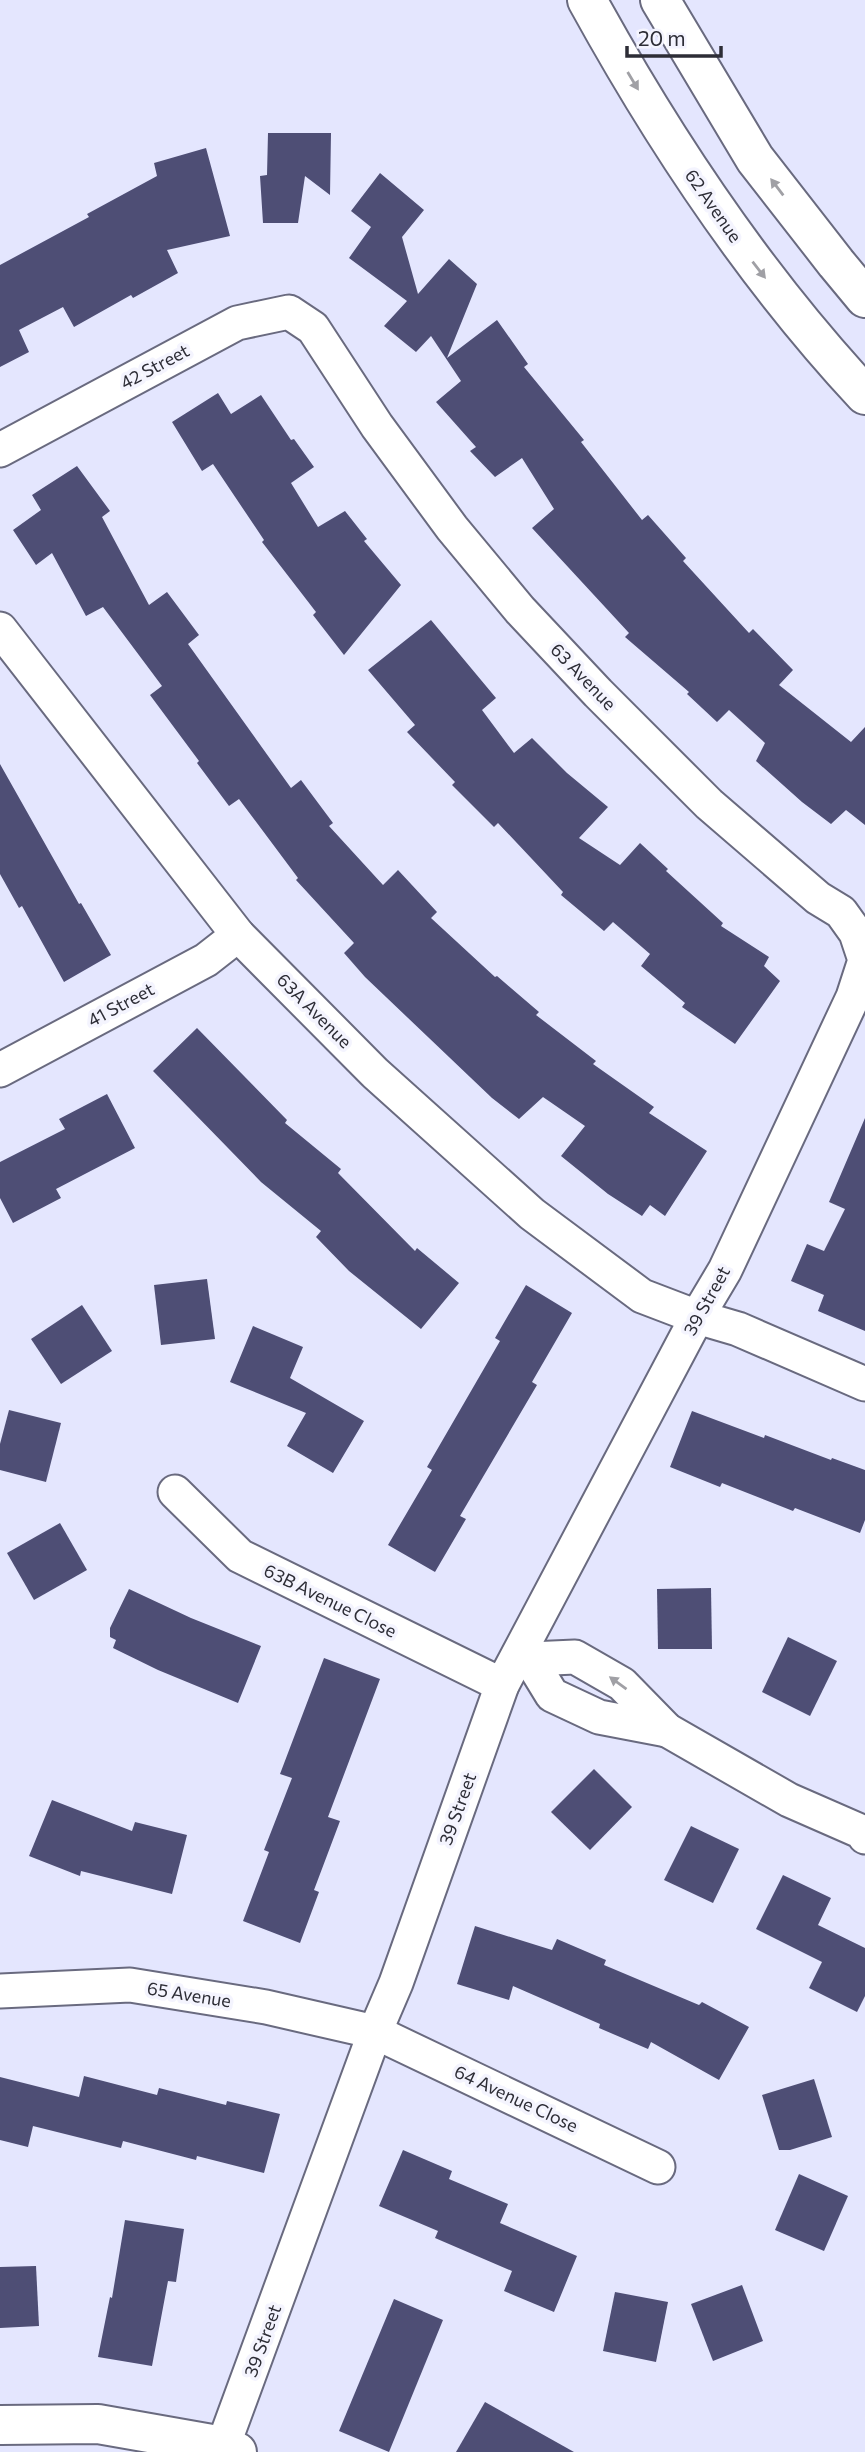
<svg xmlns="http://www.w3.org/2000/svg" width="865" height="2452" viewBox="0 0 865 2452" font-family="Commissioner,sans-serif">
  <rect width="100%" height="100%" fill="#e4e6fe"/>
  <!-- building -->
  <g fill="#4e4e75">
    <path d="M268,133H331L330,195L305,176L298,223H263L260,176L267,175Z"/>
    <path d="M206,148L230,236L167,250L178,273L133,298L131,295L74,327L63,307L19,330L29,352L0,367V265L89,217L87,214L157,176L154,163Z"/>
    <path d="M380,173L424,210L402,237L418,294L449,259L477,284L447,358L497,320L528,364L524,367L584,440L581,442L642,520L648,515L686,558L683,561L749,633L753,629L793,670L779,685L851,742L865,727V825L846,810L831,824L802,802L756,761L765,743L729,710L717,722L687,694L689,692L625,637L629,633L532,528L554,509L522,458L495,477L470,451L476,447L436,402L461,381L431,336L416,352L384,326L407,301L349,258L371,227L351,211Z"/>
    <path d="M218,393L231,414L261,395L291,440L294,439L314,467L291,483L318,527L345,511L367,539L364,541L401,585L344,655L313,615L316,612L262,542L264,540L213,464L202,471L172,422Z"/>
    <path d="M77,466L110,511L102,517L149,605L167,592L199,635L188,644L291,788L301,780L333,823L329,826L383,885L398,870L437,912L431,918L495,977L497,976L539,1012L536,1015L596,1061L593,1064L654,1107L649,1113L707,1151L665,1216L650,1205L642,1216L608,1194L561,1156L585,1126L543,1097L519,1119L492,1098L365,977L344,953L354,943L296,880L298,878L239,799L229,806L197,763L199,761L150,695L162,686L103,607L86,616L52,553L36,565L13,530L41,510L32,495Z"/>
    <path d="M431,620L496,698L482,710L514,753L532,738L567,773L608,807L579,838L620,865L640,843L668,869L666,871L723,923L721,926L769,957L764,966L780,981L735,1044L682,1007L685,1003L641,966L650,954L613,922L604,931L561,895L563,892L498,823L494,827L452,785L455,782L407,732L415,725L368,670Z"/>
    <path d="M0,764L79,904L81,903L111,955L64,982L22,906L19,908L0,874Z"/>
    <path d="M197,1028L287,1120L285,1123L341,1169L338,1173L415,1251L417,1248L459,1283L421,1329L349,1271L316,1237L321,1231L261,1182L153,1071Z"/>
    <path d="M107,1094L135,1148L56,1189L61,1198L13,1223L0,1198V1162L65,1129L59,1119Z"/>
    <path d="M865,1118V1331L818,1311L824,1295L791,1281L807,1244L824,1251L845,1209L829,1202Z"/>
    <path d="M207,1279L215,1339L161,1345L154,1285Z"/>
    <path d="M526,1285L572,1313L532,1382L537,1385L460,1516L466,1519L435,1572L388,1545L432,1470L427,1467L500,1341L495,1338Z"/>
    <path d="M82,1305L112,1351L61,1384L31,1339Z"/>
    <path d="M253,1326L303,1347L290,1378L364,1421L333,1473L287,1446L306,1413L230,1382Z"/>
    <path d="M9,1410L61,1423L46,1482L0,1470V1444Z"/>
    <path d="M692,1411L764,1438L765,1435L831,1460L832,1458L865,1470V1520L860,1533L795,1508L793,1511L722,1483L720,1487L670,1467Z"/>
    <path d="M60,1523L87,1570L34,1600L7,1553Z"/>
    <path d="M711,1588L712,1649H658L657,1589Z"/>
    <path d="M129,1589L191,1618L261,1646L238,1703L158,1670L113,1648L116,1640L110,1637V1628Z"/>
    <path d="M788,1637L837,1661L810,1716L762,1692Z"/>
    <path d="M324,1658L380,1679L328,1817L340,1821L314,1890L319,1892L300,1943L243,1921L269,1852L264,1850L292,1778L280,1774Z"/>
    <path d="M594,1769L632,1807L590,1850L551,1812Z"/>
    <path d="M52,1800L132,1831L135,1822L187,1835L172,1894L81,1871L80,1876L29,1856Z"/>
    <path d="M691,1826L739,1849L713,1903L664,1880Z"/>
    <path d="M783,1875L831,1898L818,1925L865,1948V1996L857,2012L809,1988L822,1962L756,1929Z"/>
    <path d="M475,1926L552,1950L557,1939L606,1960L604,1965L699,2005L702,2002L749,2027L719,2080L651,2042L648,2049L599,2028L600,2024L513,1986L509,2000L457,1984Z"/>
    <path d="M84,2076L157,2095L159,2088L226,2105L227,2101L280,2114L264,2173L197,2156L196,2160L123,2141L121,2148L33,2126L28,2147L0,2140V2077L79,2097Z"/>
    <path d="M814,2079L832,2137L790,2150H779L762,2095Z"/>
    <path d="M403,2150L452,2171L449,2179L508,2204L500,2223L577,2256L554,2312L504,2291L512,2271L435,2238L438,2231L379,2206Z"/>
    <path d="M799,2174L848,2196L824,2251L775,2230Z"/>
    <path d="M125,2220L184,2229L176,2282L168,2281L152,2366L98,2357L110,2297L112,2298Z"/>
    <path d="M36,2266L39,2326L0,2328V2267Z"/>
    <path d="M742,2285L763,2341L713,2361L691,2304Z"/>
    <path d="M615,2292L668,2302L656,2362L603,2351Z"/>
    <path d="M394,2299L443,2320L389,2452L339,2431Z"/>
    <path d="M485,2402L574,2452H456Z"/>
  </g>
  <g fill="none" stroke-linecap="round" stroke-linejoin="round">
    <!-- street casing -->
    <g stroke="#696a7f" stroke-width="37">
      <g id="street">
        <path d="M0,450L237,323L289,312L313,328L377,426L452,528L520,610L598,693L709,804L818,898L841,912L856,933L865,960L853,997L725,1270L697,1317L502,1685L396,1983L375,2032L223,2446"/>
        <path d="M0,629L238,935L375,1073L532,1214L642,1296L697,1317L738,1329L865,1384"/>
        <path d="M0,1070L206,960L238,935"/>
        <path d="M175,1492L240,1556L502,1685"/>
        <path d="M519,1654L530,1659L552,1695L599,1717L667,1730"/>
        <path d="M530,1659L575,1657L622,1684L667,1730L789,1800L862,1832L865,1837"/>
        <path d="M0,1991L130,1985L266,2007L375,2032L658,2167"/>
      </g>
    </g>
    <!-- secondary casing -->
    <g stroke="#696a7f" stroke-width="42">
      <g id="secondary">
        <path d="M587,0C665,142 754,276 865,395"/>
        <path d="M660,0L755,159L836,263L865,298"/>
        <path d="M0,2425L98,2424L223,2446L237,2452"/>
      </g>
    </g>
    <!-- street -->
    <use href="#street" stroke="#fff" stroke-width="33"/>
    <!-- secondary -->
    <use href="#secondary" stroke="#fff" stroke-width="38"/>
  </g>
  <!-- one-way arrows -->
  <defs><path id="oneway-solid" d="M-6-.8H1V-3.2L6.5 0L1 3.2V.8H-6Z" transform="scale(1.75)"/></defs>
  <g fill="#a0a0a5">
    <use href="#oneway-solid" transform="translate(633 81) rotate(59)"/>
    <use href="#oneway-solid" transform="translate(777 187) rotate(-127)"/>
    <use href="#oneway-solid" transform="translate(759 270) rotate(52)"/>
    <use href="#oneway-solid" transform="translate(618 1683) rotate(-144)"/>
  </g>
  <g text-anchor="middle" stroke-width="7" stroke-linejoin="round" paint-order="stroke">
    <!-- street labels -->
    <g font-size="18" fill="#2d2d36" stroke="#f4f4fe">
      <text transform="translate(713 206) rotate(55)" y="6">62 Avenue</text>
      <text transform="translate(155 367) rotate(-28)" y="6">42 Street</text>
      <text transform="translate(583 677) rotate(46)" y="6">63 Avenue</text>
      <text transform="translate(121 1005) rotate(-28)" y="6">41 Street</text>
      <text transform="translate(314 1011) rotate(45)" y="6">63A Avenue</text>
      <text transform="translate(707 1301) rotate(-61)" y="6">39 Street</text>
      <text transform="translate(330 1601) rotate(26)" y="6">63B Avenue Close</text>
      <text transform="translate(458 1809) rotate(-70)" y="6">39 Street</text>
      <text transform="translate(189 1995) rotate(9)" y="6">65 Avenue</text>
      <text transform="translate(516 2099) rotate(25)" y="6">64 Avenue Close</text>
      <text transform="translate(263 2341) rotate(-70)" y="6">39 Street</text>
    </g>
  </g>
  <!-- scale -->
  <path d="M627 46v10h94v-10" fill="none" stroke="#2d2d36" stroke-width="3.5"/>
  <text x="638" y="46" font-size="21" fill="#2d2d36" stroke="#f4f4fe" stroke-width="5" paint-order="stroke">20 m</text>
</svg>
